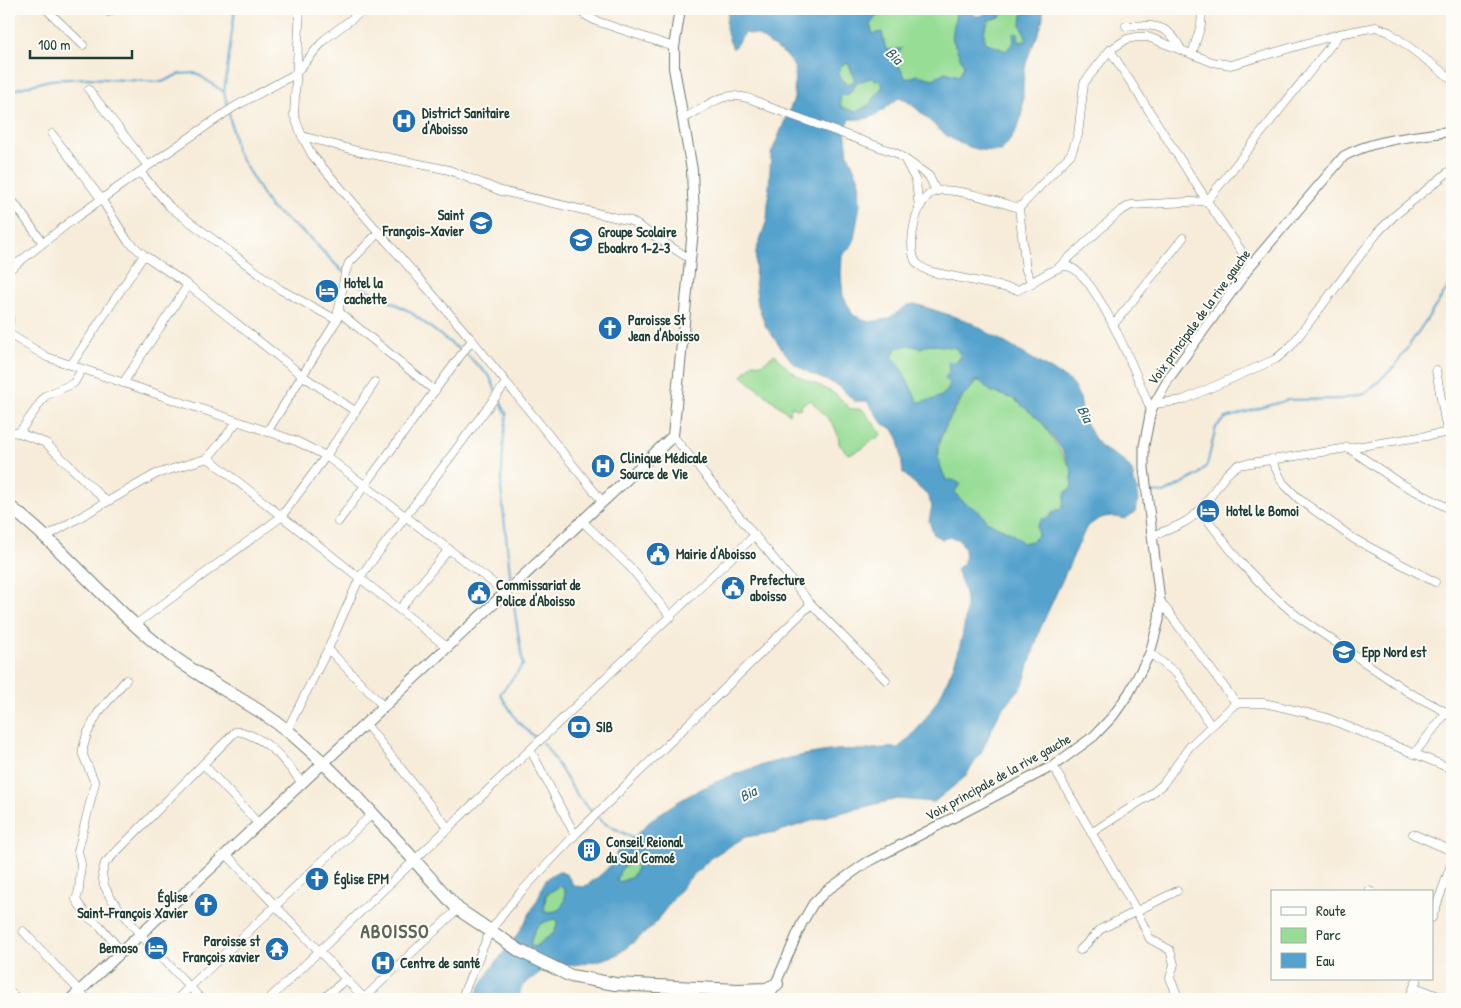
<svg xmlns="http://www.w3.org/2000/svg" width="1461" height="1008" viewBox="0 0 1461 1008" font-family="'Patrick Hand',sans-serif">
  <rect width="100%" height="100%" fill="#fdfcf7"/>
  <filter id="ink" filterUnits="userSpaceOnUse"><feTurbulence type="fractalNoise" baseFrequency=".02" numOctaves="2"/><feDisplacementMap in="SourceGraphic" scale="10" xChannelSelector="R" yChannelSelector="G"/><feConvolveMatrix kernelMatrix="1 2 1 2 8 2 1 2 1" color-interpolation-filters="sRGB"/></filter>
  <filter id="wash" filterUnits="userSpaceOnUse"><feTurbulence type="fractalNoise" baseFrequency=".0096" numOctaves="4" result="noise"/><feDisplacementMap in="SourceGraphic" scale="20" xChannelSelector="R" yChannelSelector="G"/><feGaussianBlur stdDeviation="1.12" result="paint"/><feColorMatrix in="noise" values="0 0 0 0 0 0 0 0 0 0 0 0 0 0 0 0 0 1.4 0 .05"/><feComposite in="paint" operator="in"/></filter>
  <g filter="url(#wash)">
    <rect width="100%" height="100%" fill="#f7ecd9"/>
    <!-- green -->
    <g fill="#98dd96" stroke="#5c8d65">
      <path d="M894,9H954L956,14L952,38L964,66L959,76L945,72L933,79L918,75L906,79L894,57L901,49L886,50L882,33L873,34L870,25C876,15 883,11 894,9Z"/>
      <path d="M1004,9L1029,10L1022,15L1021,25L1027,39L1022,42H1014L1006,51L985,42L984,31L989,20L1000,17Z"/>
      <path d="M846,63L849,64L855,81L848,84C840,79 838,76 840,66Z"/>
      <path d="M871,78L880,81L883,86L869,105L856,112L841,107L840,96L849,94L858,82Z"/>
      <path d="M929,344L956,348L961,356L949,372C952,397 940,399 918,402L892,356L896,348L908,345L921,348Z"/>
      <path d="M775,354C795,380 807,378 833,393C839,396 845,404 850,409H862L882,434L860,450L848,454L839,444C839,423 822,415 811,400L802,404L801,408L796,409L792,406L789,414L742,376L753,363L762,364Z"/>
      <path d="M975,381H980L990,391L1014,399L1041,421L1072,470V487L1066,492L1062,508L1037,526L1038,536L1032,541L1023,543L1011,533L986,521C981,508 964,509 957,498C950,484 937,469 937,452C938,437 954,412 962,399C966,392 973,389 975,381Z"/>
      <path d="M634,863L638,866L632,877L620,882L617,880C619,870 624,864 634,863Z"/>
      <path d="M560,886L565,890C566,908 562,913 544,912L546,895Z"/>
      <path d="M556,919L558,923L554,933L534,947L530,945C535,927 537,922 556,919Z"/>
    </g>
    <!-- water -->
    <path fill="#54a2cd" stroke="#3a7080" fill-rule="evenodd" d="M730,9H769L781,11L782,9H894C883,11 876,15 870,25L873,34L882,32L886,50L902,49L894,57L906,79L918,75L933,79L945,72L959,76L964,66L952,38L956,14L954,9H966L976,16L983,15L988,9H1004L1000,17L989,20L984,31L985,42L1006,51L1014,42L1013,34L1018,33L1019,42H1022L1027,39L1021,25L1022,15L1029,9H1043C1045,28 1032,43 1027,60C1016,100 1035,114 1001,151C972,152 951,142 931,122C920,112 913,104 900,97C881,111 875,121 850,119L845,129L848,155L859,179L860,205L853,244L842,256L841,275L843,296L853,315L869,322L888,319L908,305L915,304L968,321L1070,381L1080,398L1084,421L1100,447L1123,460L1132,471L1138,500L1135,512L1125,519C1106,514 1101,516 1086,528L1040,629L1023,685L999,713L982,751L965,777L934,802L897,799L827,816L777,832L745,837L712,857L686,882L651,928L617,955L597,961L543,970L522,986L518,999H474C484,974 504,954 520,931C525,923 530,913 535,904C545,888 538,881 559,871L567,875L574,886L584,887C599,877 613,867 618,850C634,840 643,826 658,815C711,777 773,758 837,750C846,749 855,750 864,750C876,749 886,747 898,748C936,718 965,654 966,606C967,594 961,581 956,570L964,563L965,549L960,540L951,537L942,539L934,535L929,521L932,506L927,495L903,473L899,440L893,429L883,424L867,401H854L839,386L811,374L793,363L766,327L758,305L755,282L756,251L767,220L771,154L794,99L795,68L786,55L757,35L745,33L733,49C726,33 723,25 730,9ZM846,63L849,64L855,81L848,84C840,79 838,76 840,67ZM871,78L880,81L883,86L869,105L856,112L841,107L840,96L849,94L858,82ZM929,344L956,348L961,356L957,362H948L949,372L945,378L951,384C944,399 932,400 918,402L900,366L892,356L896,348L908,345L921,348ZM975,381H980L990,391L1014,399L1041,421L1062,450L1072,470V487L1066,492L1062,508L1053,512L1049,518L1042,519L1037,526L1038,536L1032,541L1023,543L1011,533L986,521C981,506 961,507 955,491L961,484L953,480H946C943,472 938,463 938,454C936,440 955,407 963,396C968,390 973,388 975,381ZM634,863L638,866L632,877L620,882L617,880C619,870 624,864 634,863ZM560,886L565,890C566,906 560,913 544,912L546,894ZM556,919L558,922L554,933L534,947L530,945C535,927 537,922 556,919Z"/>
    <g fill="none" stroke-linecap="round" stroke-linejoin="round">
      <!-- stream -->
      <g stroke="#54a2cd" stroke-width="2">
        <path d="M9,91L50,80L88,78L162,82L179,74L196,73L224,92"/>
        <path d="M228,108L224,92L235,9"/>
        <path d="M229,112L236,150L270,207L310,238L343,272"/>
        <path d="M347,275L353,282L409,311L461,351"/>
        <path d="M465,353L490,377L496,391"/>
        <path d="M498,396L507,415L504,435L501,488L511,583"/>
        <path d="M1133,490L1144,491"/>
        <path d="M1151,492L1164,493L1198,475L1207,465L1216,427L1226,418L1288,400L1342,399L1367,392L1395,366L1452,282"/>
        <path d="M512,593L523,665L500,694L518,722L538,740"/>
        <path d="M542,743L547,748L579,798L593,813"/>
        <path d="M597,816L604,823L635,839"/>
      </g>
    </g>
  </g>
  <g filter="url(#ink)">
    <g fill="none" stroke-linecap="round" stroke-linejoin="round">
      <!-- minor casing -->
      <g stroke="#6b7a6e" stroke-width="9">
        <g id="minor">
          <path d="M46,9L83,45"/>
          <path d="M103,9L108,12L114,9"/>
          <path d="M300,9L294,115L302,136L312,155L472,340L602,501"/>
          <path d="M575,9L596,21L674,47"/>
          <path d="M1126,26C1152,24 1170,24 1181,50"/>
          <path d="M1110,50L1207,201L1251,265"/>
          <path d="M1192,54L1201,25L1202,9"/>
          <path d="M89,90L148,166"/>
          <path d="M683,119C719,99 729,85 769,107L896,153L929,176L936,191"/>
          <path d="M52,134L102,200L127,240L144,255L188,285L303,376L355,411"/>
          <path d="M302,136L361,152L449,170L501,191L631,221L690,259"/>
          <path d="M904,158L916,181L919,209"/>
          <path d="M140,172L170,207L281,290L337,320"/>
          <path d="M9,196L43,243"/>
          <path d="M1019,208L1026,270L1032,284"/>
          <path d="M1059,267L1119,212L1131,205L1207,201L1339,35"/>
          <path d="M9,270L71,221L148,166L234,107L295,74L325,39L365,9"/>
          <path d="M9,303V323"/>
          <path d="M338,311L435,391"/>
          <path d="M1114,324L1183,238"/>
          <path d="M9,334L47,357L296,441L326,456L505,592"/>
          <path d="M71,365L144,255"/>
          <path d="M1436,370L1447,432"/>
          <path d="M123,383L188,285"/>
          <path d="M1155,404L1183,400L1276,359L1291,346L1378,232L1394,216L1452,169"/>
          <path d="M1151,410C1140,384 1095,268 1066,266C1056,266 1029,285 1018,290L932,272C926,270 920,267 916,262C906,246 916,195 936,191C956,187 999,202 1019,208L1071,154L1078,135L1084,83L1110,50L1127,39L1137,37H1148L1212,62L1231,65L1339,34L1376,27L1389,32L1452,79"/>
          <path d="M9,432L19,433L45,396L74,383L82,369"/>
          <path d="M267,432L337,320L345,273L349,263L378,233"/>
          <path d="M19,433L46,443L107,502"/>
          <path d="M673,436L811,604L886,680"/>
          <path d="M1347,447L1398,482L1452,510"/>
          <path d="M208,458L447,647"/>
          <path d="M1271,459L1283,483L1299,499L1354,539L1435,582"/>
          <path d="M1200,510L1240,562L1268,591L1297,616L1408,692L1452,715"/>
          <path d="M581,520L630,567L671,617"/>
          <path d="M338,522L472,340"/>
          <path d="M47,536L156,474L208,458L237,422"/>
          <path d="M1152,536C1170,529 1187,524 1200,510C1213,496 1221,475 1238,465L1452,432"/>
          <path d="M1160,601L1236,703"/>
          <path d="M400,609L449,549"/>
          <path d="M135,625L281,517L326,456L375,382"/>
          <path d="M328,649L383,706"/>
          <path d="M1150,653L1177,674L1211,726"/>
          <path d="M365,723L449,829"/>
          <path d="M287,730L328,649L360,577L506,383"/>
          <path d="M531,751L575,835"/>
          <path d="M1414,754L1446,713"/>
          <path d="M203,764L258,823"/>
          <path d="M1053,766L1136,910L1150,939L1170,950L1174,964L1170,978L1179,999"/>
          <path d="M1091,833L1149,796L1163,784L1190,746L1236,703H1264L1324,717L1452,769"/>
          <path d="M1413,834L1452,851"/>
          <path d="M226,854L365,999"/>
          <path d="M1369,891L1371,892"/>
          <path d="M1432,918L1452,862"/>
          <path d="M23,931L87,999"/>
          <path d="M1080,950L1101,929L1177,891"/>
          <path d="M121,951L100,926L88,917L76,900L79,890L81,864L78,851L95,783L83,755V748L87,734L98,713L126,680"/>
          <path d="M1415,987L1446,999"/>
          <path d="M9,991L17,999"/>
          <path d="M177,999L371,815"/>
          <path d="M201,999L139,933L110,897L104,885L102,874L105,863L235,732C240,730 244,733 250,735C274,745 286,763 302,783"/>
          <path d="M269,999L755,535"/>
          <path d="M323,999L346,979"/>
          <path d="M363,999L458,909"/>
          <path d="M461,999L490,931L518,895L575,835L811,604"/>
          <path d="M1409,999L1417,979"/>
        </g>
      </g>
      <!-- tertiary casing -->
      <g stroke="#6b7a6e" stroke-width="11">
        <path id="tertiary" d="M769,999L802,923L813,904L826,891L866,863L1053,766L1094,736L1113,716L1129,693L1150,653L1159,620L1160,601L1144,468V446L1151,410L1169,378L1251,265L1344,156C1377,138 1416,137 1452,131"/>
      </g>
      <!-- secondary casing -->
      <g stroke="#6b7a6e" stroke-width="12">
        <path id="secondary" d="M71,999L673,436L694,219L692,170L674,68V47L680,9"/>
      </g>
      <!-- trunk casing -->
      <g stroke="#6b7a6e" stroke-width="14">
        <g id="trunk">
          <path d="M9,506C66,550 110,608 167,652C205,682 250,701 288,731C350,783 403,849 458,909L520,951L571,976L615,984L738,990L749,999"/>
          <path d="M738,990L766,989L777,984"/>
        </g>
      </g>
      <!-- minor -->
      <use href="#minor" stroke="#fff" stroke-width="8"/>
      <!-- tertiary -->
      <use href="#tertiary" stroke="#fff" stroke-width="9"/>
      <!-- secondary -->
      <use href="#secondary" stroke="#fff" stroke-width="10"/>
      <!-- trunk -->
      <use href="#trunk" stroke="#fff" stroke-width="12"/>
    </g>
  </g>
  <!-- icons -->
  <defs>
    <g id="hospital-disc" transform="scale(1.25)"><circle r="9.5" fill="#1f6fb2" stroke="#fdfcf7"/><path d="M-5-5h3v3.5h4V-5h3V5h-3V1.5h-4V5h-3Z" fill="#fff"/></g>
    <g id="school-disc" transform="scale(1.25)"><circle r="9.5" fill="#1f6fb2" stroke="#fdfcf7"/><path d="M0-5L7-2L0 1L-7-2ZM-4 1L0 2.5L4 1V4Q0 6-4 4Z" fill="#fff"/></g>
    <g id="hotel-disc" transform="scale(1.25)"><circle r="9.5" fill="#1f6fb2" stroke="#fdfcf7"/><path d="M-6-4.5h1.5V1H6V5H4.5V3h-9V5H-6ZM-4 0a1.8 1.8 0 1 1 3.6 0ZM.5 0V-2.5h3Q6-2.5 6 0Z" fill="#fff"/></g>
    <g id="church-disc" transform="scale(1.25)"><circle r="9.5" fill="#1f6fb2" stroke="#fdfcf7"/><path d="M-1.2-6h2.4v3.5h3.3v2.4h-3.3V6h-2.4V-.1h-3.3v-2.4h3.3Z" fill="#fff"/></g>
    <g id="civic-disc" transform="scale(1.25)"><circle r="9.5" fill="#1f6fb2" stroke="#fdfcf7"/><path d="M-.6-6.5H3V-4.5H.6V-3L4-1V1h2V6H-6V1h2V-1L-.6-3ZM-1.2 2.5V6h2.4V2.5Z" fill="#fff"/></g>
    <g id="bank-disc" transform="scale(1.25)"><circle r="9.5" fill="#1f6fb2" stroke="#fdfcf7"/><path d="M-6-4H6V4H-6ZM0-2.3a2.3 2.3 0 1 0 0 4.6a2.3 2.3 0 1 0 0-4.6Z" fill="#fff"/></g>
    <g id="building-disc" transform="scale(1.25)"><circle r="9.5" fill="#1f6fb2" stroke="#fdfcf7"/><path d="M-4-6H4V6H1V3H-1V6H-4ZM-2.5-4.3h1.7v1.8h-1.7ZM.8-4.3h1.7v1.8H.8ZM-2.5-1h1.7V.8h-1.7ZM.8-1h1.7V.8H.8Z" fill="#fff"/></g>
    <g id="temple-disc" transform="scale(1.25)"><circle r="9.5" fill="#1f6fb2" stroke="#fdfcf7"/><path d="M0-6L5-2H3V0L6.5 2.5H4V6H1.5V3h-3V6H-4V2.5H-6.5L-3 0V-2H-5Z" fill="#fff"/></g>
  </defs>
  <g fill-rule="evenodd">
    <use href="#hospital-disc" x="404" y="121"/>
    <use href="#school-disc" x="481" y="223"/>
    <use href="#school-disc" x="581" y="240"/>
    <use href="#hotel-disc" x="327" y="291"/>
    <use href="#church-disc" x="610" y="328"/>
    <use href="#hospital-disc" x="603" y="466"/>
    <use href="#hotel-disc" x="1208" y="511"/>
    <use href="#civic-disc" x="658" y="554"/>
    <use href="#civic-disc" x="733" y="588"/>
    <use href="#civic-disc" x="479" y="593"/>
    <use href="#school-disc" x="1344" y="652"/>
    <use href="#bank-disc" x="579" y="727"/>
    <use href="#building-disc" x="589" y="850"/>
    <use href="#church-disc" x="317" y="879"/>
    <use href="#church-disc" x="206" y="905"/>
    <use href="#hotel-disc" x="156" y="948"/>
    <use href="#temple-disc" x="277" y="949"/>
    <use href="#hospital-disc" x="383" y="963"/>
  </g>
  <g text-anchor="middle" stroke-width="4" stroke-linejoin="round" paint-order="stroke">
    <!-- poi labels -->
    <g font-size="14" font-weight="bold" fill="#1f3d34" stroke="#fdfcf7" text-anchor="start">
      <text x="422" y="118">District Sanitaire<tspan x="422" dy="16">d'Aboisso</tspan></text>
      <text x="464" y="220" text-anchor="end">Saint<tspan x="464" dy="16">François-Xavier</tspan></text>
      <text x="598" y="237">Groupe Scolaire<tspan x="598" dy="16">Eboakro 1-2-3</tspan></text>
      <text x="344" y="288">Hotel la<tspan x="344" dy="16">cachette</tspan></text>
      <text x="628" y="325">Paroisse St<tspan x="628" dy="16">Jean d'Aboisso</tspan></text>
      <text x="620" y="463">Clinique Médicale<tspan x="620" dy="16">Source de Vie</tspan></text>
      <text x="1226" y="516">Hotel le Bomoi</text>
      <text x="676" y="559">Mairie d'Aboisso</text>
      <text x="750" y="585">Prefecture<tspan x="750" dy="16">aboisso</tspan></text>
      <text x="496" y="590">Commissariat de<tspan x="496" dy="16">Police d'Aboisso</tspan></text>
      <text x="1362" y="657">Epp Nord est</text>
      <text x="596" y="732">SIB</text>
      <text x="606" y="847">Conseil Reional<tspan x="606" dy="16">du Sud Comoé</tspan></text>
      <text x="334" y="884">Église EPM</text>
      <text x="188" y="902" text-anchor="end">Église<tspan x="188" dy="16">Saint-François Xavier</tspan></text>
      <text x="260" y="946" text-anchor="end">Paroisse st<tspan x="260" dy="16">François xavier</tspan></text>
      <text x="138" y="953" text-anchor="end">Bemoso</text>
      <text x="400" y="968">Centre de santé</text>
    </g>
    <!-- street labels -->
    <g font-size="14" fill="#1f3d34" stroke="#fdfcf7">
      <text transform="translate(1199 317) rotate(-54)" y="5">Voix principale de la rive gauche</text>
      <text transform="translate(998 777) rotate(-29)" y="5">Voix principale de la rive gauche</text>
    </g>
    <!-- water labels -->
    <g font-size="15" font-style="italic" fill="#32606a" stroke="#fdfcf7">
      <text transform="translate(894 56) rotate(42)" y="5">Bia</text>
      <text transform="translate(1085 414) rotate(62)" y="5">Bia</text>
      <text transform="translate(748 794) rotate(-28)" y="5">Bia</text>
    </g>
    <!-- district labels -->
    <g font-size="19" font-weight="bold" letter-spacing="1" fill="#5f6554" stroke="#fdfcf7">
      <text x="395" y="938">ABOISSO</text>
    </g>
  </g>
  <!-- margin -->
  <rect width="1461" height="1008" fill="none" stroke="#fdfcf7" stroke-width="30"/>
  <!-- legend -->
  <rect x="1271" y="890" width="162" height="90" fill="#fdfcf7" stroke="#a4b0a9"/>
  <rect x="1281" y="907" width="25" height="8" fill="#ffffff" stroke="#a4b0a9"/>
  <text x="1316" y="916" font-size="15" fill="#1f3d34">Route</text>
  <rect x="1281" y="928" width="25" height="15" fill="#98dd96" stroke="#a4b0a9"/>
  <text x="1316" y="940" font-size="15" fill="#1f3d34">Parc</text>
  <rect x="1281" y="953" width="25" height="15" fill="#54a2cd" stroke="#a4b0a9"/>
  <text x="1316" y="966" font-size="15" fill="#1f3d34">Eau</text>
  <!-- scale -->
  <path d="M30 50v8h102v-8" fill="none" stroke="#1f3d34" stroke-width="2.5"/>
  <text x="38" y="50" font-size="15" fill="#1f3d34" stroke="#fdfcf7" stroke-width="4" paint-order="stroke">100 m</text>
</svg>
